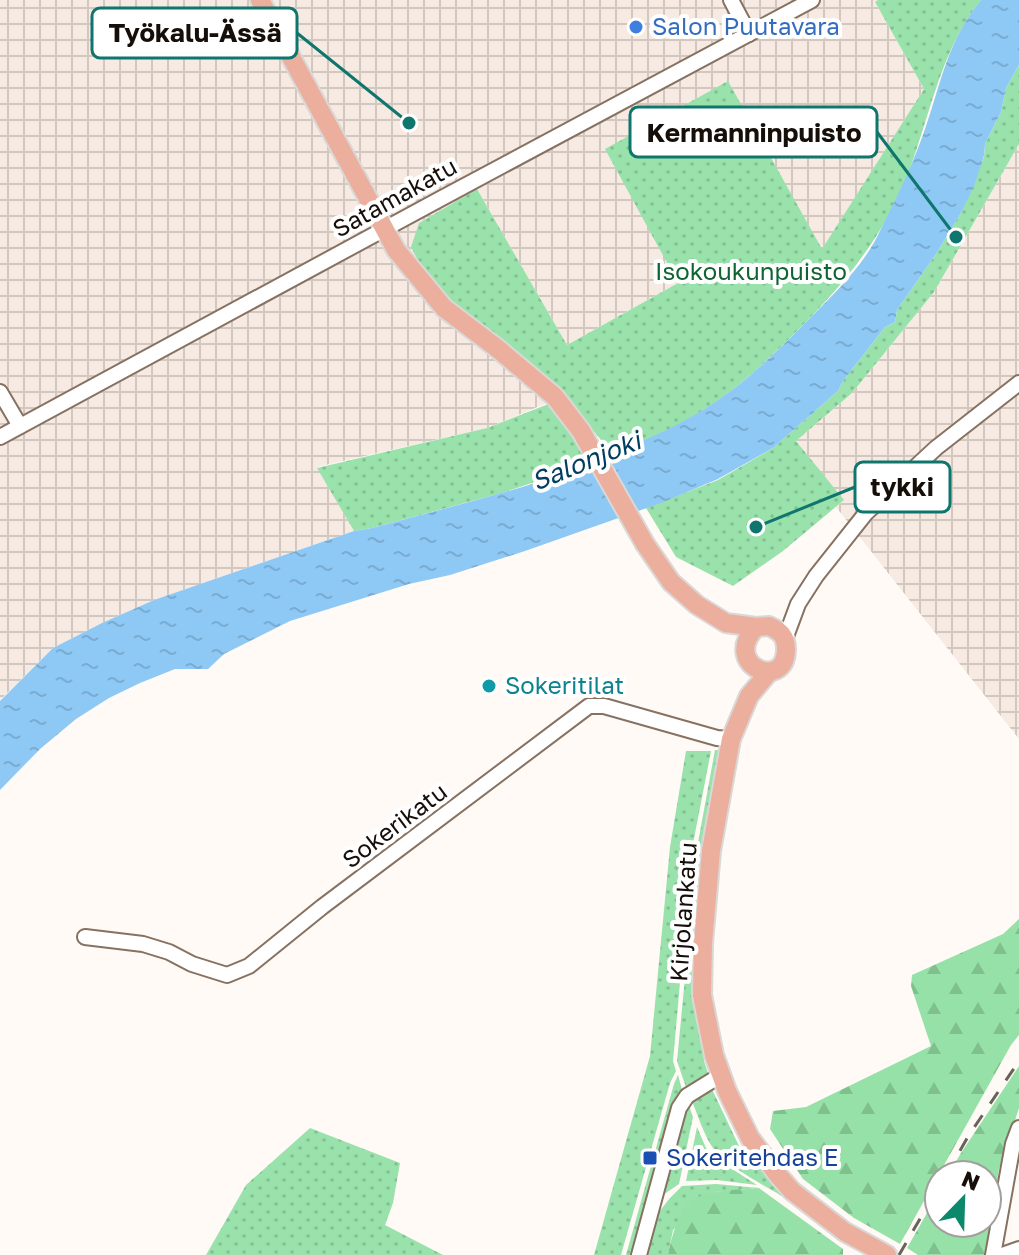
<svg xmlns="http://www.w3.org/2000/svg" width="1019" height="1255" viewBox="0 0 1019 1255" font-family="'Golos Text',sans-serif">
  <defs>
    <pattern id="industrial-grid" width="8" height="8" patternUnits="userSpaceOnUse" patternTransform="scale(2)"><rect width="8" height="8" fill="#f6eae2"/><path d="M0 4h8M4 0v8" fill="none" stroke="#d2c8c0"/></pattern>
    <pattern id="grass-dots" width="8" height="8" patternUnits="userSpaceOnUse" patternTransform="scale(2)"><rect width="8" height="8" fill="#9ae2ab"/><path d="M2 2h.1M6 6h.1" fill="none" stroke="#84c192" stroke-width="1.8" stroke-linecap="round"/></pattern>
    <pattern id="forest-firs" width="22" height="20" patternUnits="userSpaceOnUse" patternTransform="scale(2)"><rect width="22" height="20" fill="#95e1a7"/><path d="M5 1l3.5 6h-7zM16 11l3.5 6h-7z" fill="#80c08e"/></pattern>
    <pattern id="water-ripples" width="26" height="14" patternUnits="userSpaceOnUse" patternTransform="scale(2)"><rect width="26" height="14" fill="#8ec8f5"/><path d="M2 4q2-2 4 0t4 0M15 11q2-2 4 0t4 0" fill="none" stroke="#7aabd1"/></pattern>
  </defs>
  <rect width="100%" height="100%" fill="#fffaf6"/>
  <!-- industrial -->
  <g fill="url(#industrial-grid)">
    <path d="M0,0H878L875,2L924,89L822,250L678,283L567,345L477,189L419,223L540,373L564,396L487,428L317,467L354,531L154,600L102,623L53,648L0,700Z"/>
    <path d="M1019,144V739L836,507L843,501L796,441L852,393L934,292Z"/>
  </g>
  <!-- grass -->
  <g fill="url(#grass-dots)">
    <path d="M878,0H981C939,51 929,123 904,184C879,242 842,286 798,330C776,351 755,373 731,391C697,417 652,440 612,453L564,396L540,373L461,312L428,280L411,247L419,223L477,189L567,345L678,283L605,149L728,81L822,249L924,89L875,2Z"/>
    <path d="M1019,65V144L934,292L852,393L796,441L844,500L783,551L733,586L676,557L646,508L718,480L773,448L838,391L843,381L885,327L895,322L897,310L936,254L961,213L984,157L985,144L1001,112L1006,88Z"/>
    <path d="M551,403L591,463L502,493L372,528L354,531L317,468L487,428Z"/>
    <path d="M715,750H734L710,849L697,848Z"/>
    <path d="M686,751H711L692,849L673,1061L676,1071L670,1083L621,1255H594L650,1056L670,847Z"/>
    <path d="M697,853L709,854L701,969L704,1061L710,1079L688,1093L677,1061Z"/>
    <path d="M678,1075L684,1097L635,1255H626L674,1084Z"/>
    <path d="M710,1085L739,1146L796,1204C774,1191 729,1168 713,1148C704,1136 697,1112 690,1097Z"/>
    <path d="M687,1100L693,1117L679,1184L657,1199Z"/>
    <path d="M697,1127L706,1148L718,1160L757,1185L717,1180L686,1181Z"/>
    <path d="M310,1128L400,1163L393,1203L385,1225L443,1255H206L246,1185Z"/>
    <path d="M716,1184L759,1188L715,1192L673,1230L668,1255H648L659,1212L669,1199L682,1186Z"/>
  </g>
  <!-- forest -->
  <g fill="url(#forest-firs)">
    <path d="M1019,919V1035L1011,1045L900,1244L854,1218L803,1179L770,1129L773,1111L806,1107L931,1046L911,986L912,975L1003,934Z"/>
    <path d="M1019,1066V1108L999,1169L986,1255H918L907,1248L939,1192V1223H987V1175H948L961,1153Z"/>
    <path d="M759,1188L843,1249V1255H668C671,1240 678,1212 690,1202C706,1189 739,1190 759,1188Z"/>
  </g>
  <!-- water -->
  <path fill="url(#water-ripples)" d="M981,0H1019V65L1006,88L1001,112L985,144L984,156L974,186L961,213L936,254L897,310L895,322L885,327L843,381L838,391L773,448L718,479L661,503L525,551L450,575L409,584L290,621L224,654L208,669H175L140,683L109,698L76,719L40,749L0,790V701L53,648L102,623L154,600L354,531L372,528C426,513 481,500 535,483C562,474 588,462 614,452C655,437 697,417 732,390C757,371 780,348 803,325C829,299 860,270 877,237C894,203 911,169 924,132C941,84 947,41 981,0Z"/>
  <g fill="none" stroke-linecap="round" stroke-linejoin="round">
    <!-- minor casing -->
    <g stroke="#877262" stroke-width="18">
      <g id="minor">
        <path d="M731,0L749,34"/>
        <path d="M0,392L20,426"/>
        <path d="M0,437L442,198L812,0"/>
        <path d="M785,639L798,604L816,576L866,513L936,448L1019,383"/>
        <path d="M85,937L143,944L169,952L192,964L227,975L249,966L322,907L589,706H604L717,738L731,739"/>
        <path d="M639,1255L679,1108L687,1096L721,1075"/>
        <path d="M993,1255L1013,1144L1019,1128"/>
        <path d="M1002,1255L1019,1249"/>
      </g>
    </g>
    <!-- major casing -->
    <g stroke="#dad8d7" stroke-width="22">
      <g id="major">
        <path d="M260,0L396,250L444,308L498,349L555,397L581,431L645,544L671,582L697,605L726,623L756,627"/>
        <path d="M769,626C780,631 786,636 786,649C786,693 720,665 756,627Z"/>
        <path d="M769,672L749,696L731,739L711,851L703,943L702,995L714,1055L727,1091L750,1138L778,1175L792,1191L845,1232L887,1255"/>
      </g>
    </g>
    <!-- minor -->
    <use href="#minor" stroke="#fff" stroke-width="14"/>
    <!-- major -->
    <use href="#major" stroke="#ecaf9d" stroke-width="18"/>
    <!-- rail -->
    <g stroke="#68615c" stroke-width="3" stroke-dasharray="14 14" stroke-linecap="butt">
      <path d="M946,1175L969,1135L1019,1061"/>
      <path d="M899,1255L939,1186"/>
    </g>
  </g>
  <!-- markers -->
  <circle fill="#3f7fe0" stroke="#fff" stroke-width="3" cx="636" cy="27" r="8"/>
  <circle fill="#0f9aa8" stroke="#fff" stroke-width="3" cx="489" cy="686" r="8"/>
  <rect fill="#1a4fb4" stroke="#fff" stroke-width="3" x="642" y="1150" width="16" height="16" rx="4"/>
  <g text-anchor="middle" stroke-width="8" stroke-linejoin="round" paint-order="stroke">
    <!-- shop labels -->
    <g font-size="24" fill="#366cbe" stroke="#fff" text-anchor="start">
      <text x="652" y="35">Salon Puutavara</text>
    </g>
    <!-- street labels -->
    <g font-size="24" fill="#160e08" stroke="#fff">
      <text transform="translate(395 198) rotate(-29)" y="8">Satamakatu</text>
      <text transform="translate(395 826) rotate(-37)" y="8">Sokerikatu</text>
      <text transform="translate(684 912) rotate(-86)" y="8">Kirjolankatu</text>
    </g>
    <!-- park labels -->
    <g font-size="24" fill="#0f6431" stroke="#fff">
      <text x="751" y="280">Isokoukunpuisto</text>
    </g>
    <!-- culture labels -->
    <g font-size="24" fill="#0d838f" stroke="#fff" text-anchor="start">
      <text x="505" y="694">Sokeritilat</text>
    </g>
    <!-- transit labels -->
    <g font-size="24" fill="#164399" stroke="#fff" text-anchor="start">
      <text x="666" y="1166">Sokeritehdas E</text>
    </g>
    <!-- water labels -->
    <g font-size="26" font-style="italic" fill="#003e61" stroke="#fff">
      <text transform="translate(586 461) rotate(-22)" y="9">Salonjoki</text>
    </g>
  </g>
  <!-- callouts -->
  <path fill="none" stroke="#0f766e" stroke-width="3" d="M409 123L297 33M956 237L877 132M756 527L855 487"/>
  <g fill="#0f766e" stroke="#fff" stroke-width="3">
    <circle cx="409" cy="123" r="8"/>
    <circle cx="956" cy="237" r="8"/>
    <circle cx="756" cy="527" r="8"/>
  </g>
  <g fill="#fff" stroke="#0f766e" stroke-width="3">
    <rect x="92" y="8" width="205" height="50" rx="8"/>
    <rect x="630" y="107" width="247" height="50" rx="8"/>
    <rect x="855" y="462" width="95" height="50" rx="8"/>
  </g>
  <g font-size="26" text-anchor="middle" font-weight="bold" fill="#160e08">
    <text x="195" y="42">Työkalu-Ässä</text>
    <text x="754" y="142">Kermanninpuisto</text>
    <text x="902" y="496">tykki</text>
  </g>
  <!-- north arrow -->
  <g transform="translate(963 1199) rotate(23)"><circle r="38" fill="#ffffff" stroke="#a29f9c" stroke-width="2"/>
  <path d="M0-6L14 30L0 20L-14 30Z" fill="#0c896b"/>
  <text y="-12" font-size="22" font-weight="bold" text-anchor="middle" fill="#160e08">N</text>
  </g>
</svg>
